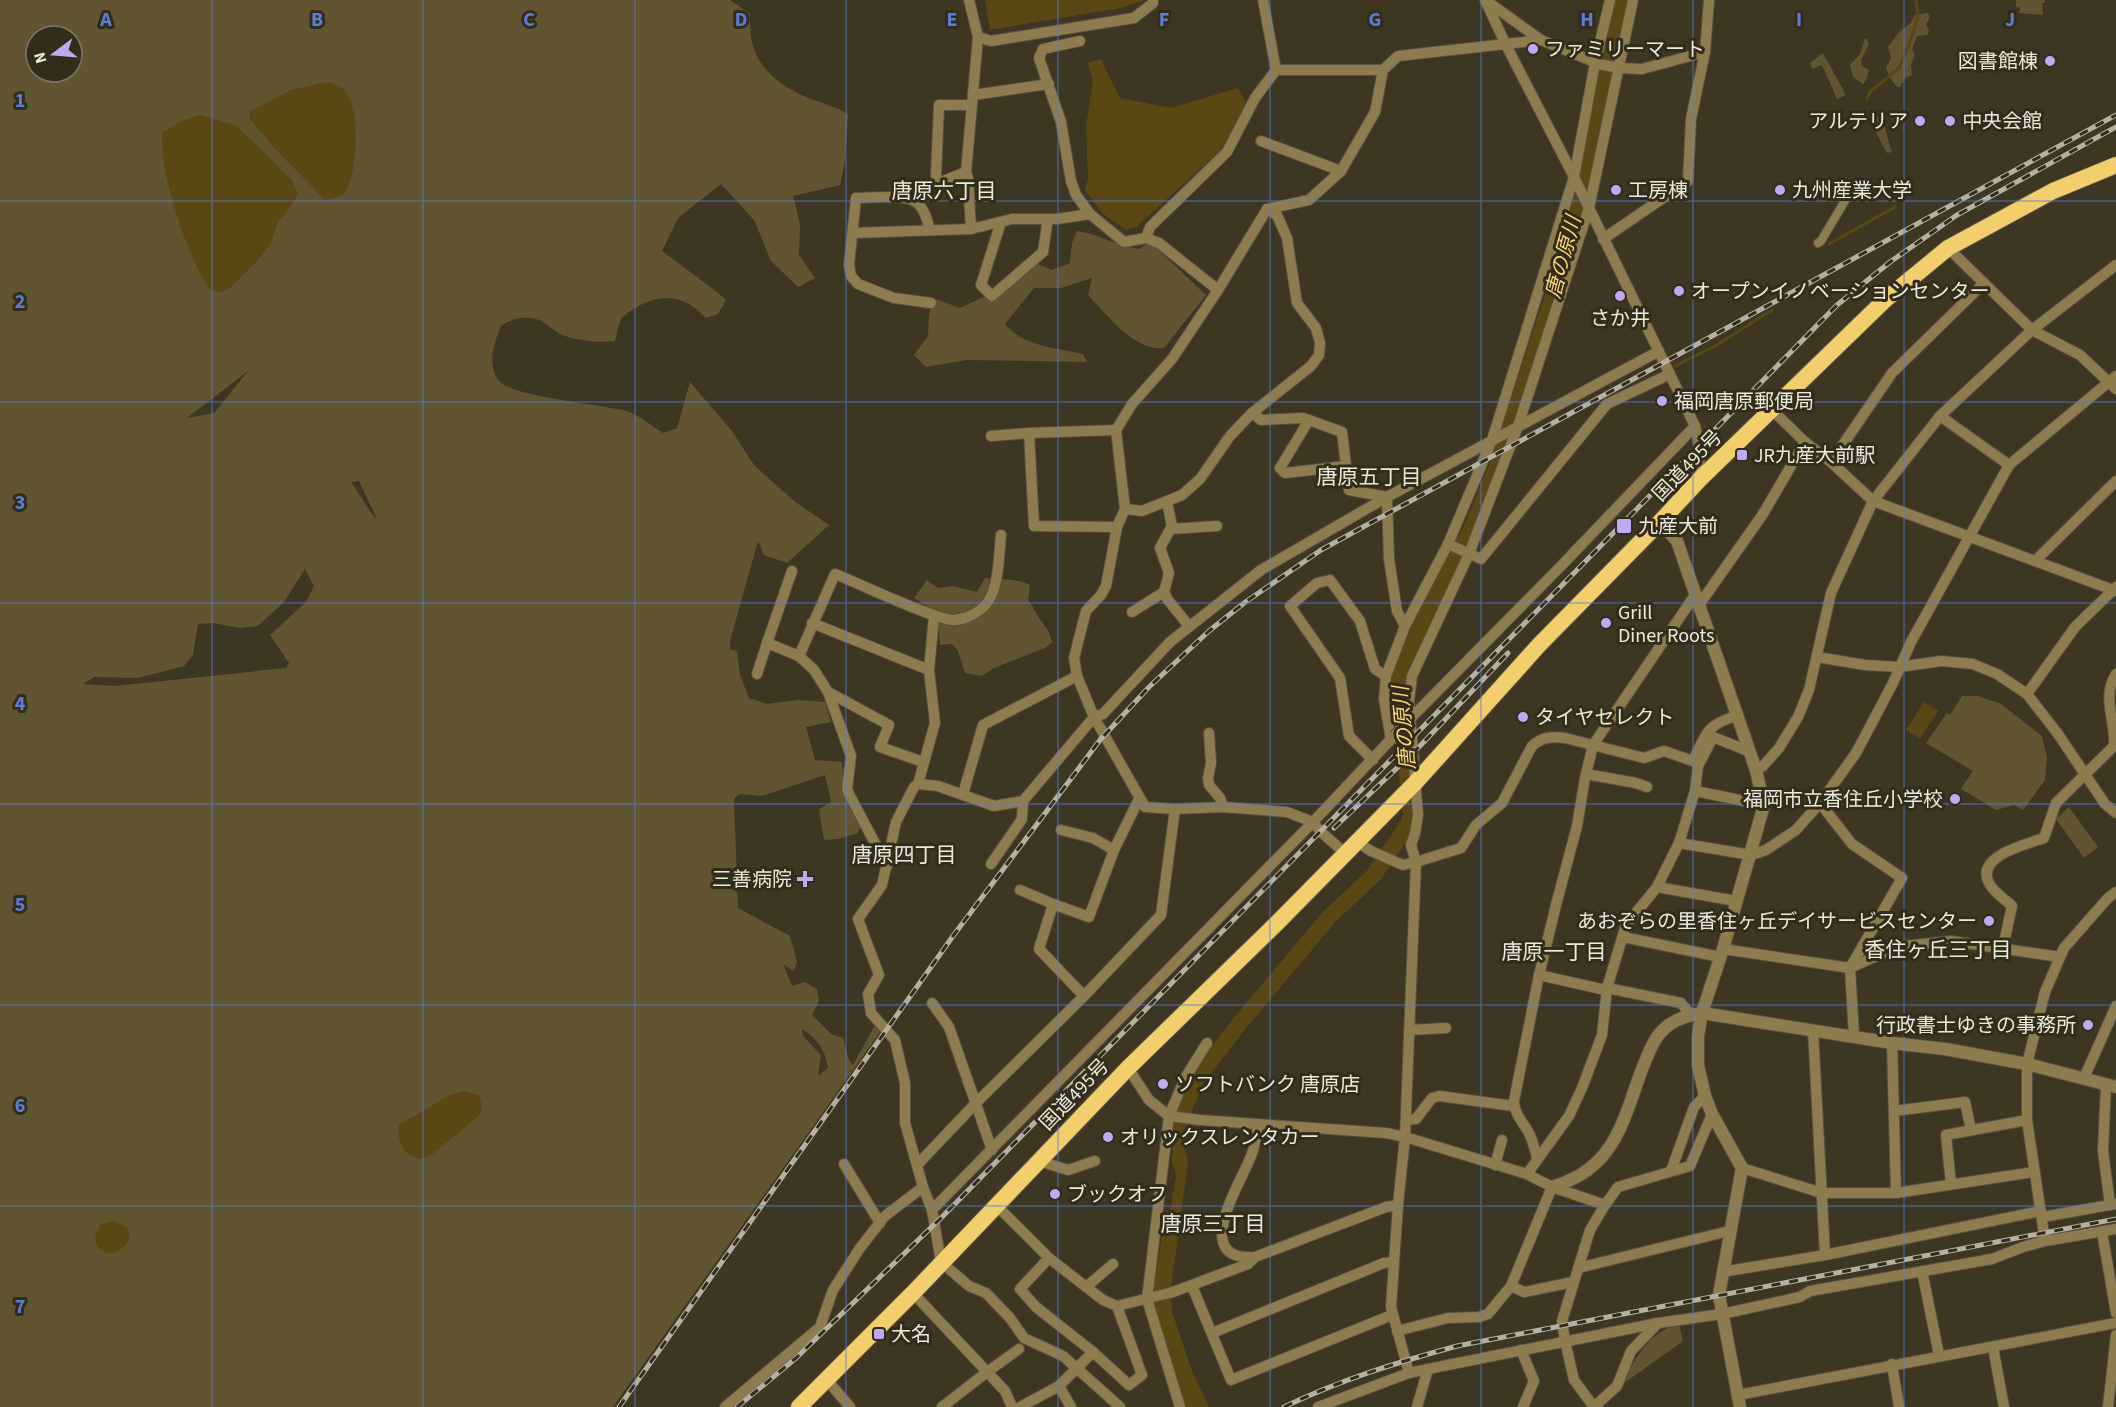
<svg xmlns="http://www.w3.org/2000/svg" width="2116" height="1407" viewBox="0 0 2116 1407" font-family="'Source Sans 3','Noto Sans JP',sans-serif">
  <rect width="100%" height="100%" fill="#3d3623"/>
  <!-- green -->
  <g fill="#615431" fill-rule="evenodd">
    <path d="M0,0H730L750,14C750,23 750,34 752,42C759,73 787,90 814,100C827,105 837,107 848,114L845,161L840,185L793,196L800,224L799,255L815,278L798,287L771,261L754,220L721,184L678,218L662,251L717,292L726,300L718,314L706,318C685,296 664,292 637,307C632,310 626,313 622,318C618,324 617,334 615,341C598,343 582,341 565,336C554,333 547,322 536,319C526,316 509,319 501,326C494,343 487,363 498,380C507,396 605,405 627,411C639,415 652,426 663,433L677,428L690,382L732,431L754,465L794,501L829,525L787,563L764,555L758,541L730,641V649L737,651L740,675L749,698L767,704L798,700L825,702L831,722L806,727L815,760L842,762L844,796L861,826L858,833L839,839L824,840L819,809L831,802L825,775L762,796L739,794L734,799L738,908L790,936L797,962L794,971L783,964L792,986L805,982L817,989L819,1001L812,1015L831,1034L843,1038L849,1060L853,1065L875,1025L881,1031L613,1407H0ZM36,36H72V72H36ZM248,371L214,413L187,418ZM359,481L377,519L372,514L351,482ZM305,569L314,586L306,602L270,635L289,663L286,668L115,686L83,684L94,677L138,678L184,666L193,655L198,624L214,623L239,628L258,626L284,602ZM802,1029C818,1040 825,1049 828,1068L818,1076L821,1055L803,1036Z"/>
    <path d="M2016,0H2045V3H2042L2043,15L2019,13L2020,8L2016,7Z"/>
    <path d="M1928,13L1930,18L1926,24L1929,31L1928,35L1917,36L1912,49L1915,55L1911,64L1912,75L1905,78L1900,87H1897L1889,76L1886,68L1891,58L1888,47L1899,32L1911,23L1915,15Z"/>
    <path d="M1865,38L1867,39L1869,44L1861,60L1862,66L1869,70L1866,80L1863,84L1853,77L1850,65L1860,54Z"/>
    <path d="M1823,53L1846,95L1837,99L1822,65L1812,69L1810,63Z"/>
    <path d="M1880,115C1886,122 1887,141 1892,152L1887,153L1870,121Z"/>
    <path d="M1077,231C1100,234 1117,247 1140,249L1149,241L1206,295L1164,348C1135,352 1106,314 1088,295L1092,278L1061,288H1034L1005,324C1022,346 1057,348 1083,354L1087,362L966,360L926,367L914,355L928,336L929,314L933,298L960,308L1011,284L1019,268L1038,264L1051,270L1070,263L1072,243Z"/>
    <path d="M985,578C1001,580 1016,578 1030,585L1028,600C1033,606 1035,612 1039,618C1046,628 1049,630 1052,642L1045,648L994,668L982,676L965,673L958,651L952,644L940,645C939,619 938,611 914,598L927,580L938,588L953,586L977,592Z"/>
    <path d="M1962,696H1978L2001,704L2042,736L2047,757L2045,780L2023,810L2014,805L1996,810L1961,789L1973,771L1926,743L1947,713L1950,715Z"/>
    <path d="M2069,807L2098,847L2084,858L2056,819Z"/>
    <path d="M1679,1324L1683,1341L1620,1386C1634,1361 1649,1331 1679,1324Z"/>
  </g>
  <!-- water -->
  <g fill="#594813">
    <path d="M985,0H1145L1120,8L990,30Z"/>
    <path d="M1101,59L1120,98L1171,108L1238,88L1244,98L1245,104L1221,150L1136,227L1126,230L1102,213L1085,190L1088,179L1086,126L1093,81L1088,63Z"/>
    <path d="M327,82C339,84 347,90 351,102C358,121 358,179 343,194C338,198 331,199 325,200L277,151L249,118V112L291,90Z"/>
    <path d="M201,115L235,125L265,153L292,181L298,194L287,212L278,221L271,243L257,261L231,287L221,292L211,291C190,264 156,165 163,132L184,120Z"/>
    <path d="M1924,702L1938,711L1920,739L1906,730Z"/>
    <path d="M462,1091L479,1095L482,1106L480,1115L430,1156L418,1159L403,1150L398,1134L399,1125L448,1096Z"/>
    <path d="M1184,1109L1193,1115L1194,1128L1183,1144L1188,1162L1171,1289L1172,1312L1192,1371L1209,1407H1186L1153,1309V1292L1164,1222L1171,1207L1176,1176L1172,1161L1175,1113Z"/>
    <path d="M113,1221C139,1226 132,1249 109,1254C94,1249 91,1237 101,1224Z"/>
  </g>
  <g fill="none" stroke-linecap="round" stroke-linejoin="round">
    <!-- stream -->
    <g stroke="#594813" stroke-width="3">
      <path d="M1867,98L1870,92L1899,68L1912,37L1918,15L1916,0"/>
      <path d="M1829,244L1895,207"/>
      <path d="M1675,366L1715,346L1772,310"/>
    </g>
    <!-- river -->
    <path stroke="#594813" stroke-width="16" d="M1183,1129L1184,1109L1197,1078L1240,1023L1329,917L1374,875L1409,823L1411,814L1401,717L1399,671L1430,605L1470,532L1499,462L1565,259L1622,0"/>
    <!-- pedestrian casing -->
    <g stroke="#595241" stroke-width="10">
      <path id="pedestrian" d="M1818,243L1821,241L1849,194L1845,185"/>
    </g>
    <!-- minor casing -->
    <g stroke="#595241" stroke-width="12">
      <g id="minor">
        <path d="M969,0L978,37L966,172L968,178L971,229L1012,219H1057L1090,214L1124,242L1146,238L1150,227L1227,152L1255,98L1276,70L1263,0"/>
        <path d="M1485,0L1506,45L1574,177L1695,426L1699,444L1700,479"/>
        <path d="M1633,0L1589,208L1518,426L1469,554L1412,676L1409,701L1418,815L1415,833L1411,845L1416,862L1461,848L1476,825L1502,803L1532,746C1542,737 1552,736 1565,738L1644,758L1664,751L1693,761C1706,734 1706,725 1736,716"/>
        <path d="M1488,2L1541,40L1599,64L1619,68L1642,69L1705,52"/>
        <path d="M978,37L991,41L1134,18L1153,3V0"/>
        <path d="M1080,41L1043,49L1039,58L1061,122L1071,181L1076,195L1090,214"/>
        <path d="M1276,70H1383"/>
        <path d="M973,95L1049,84"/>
        <path d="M1261,141L1341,171"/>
        <path d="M966,172L938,183L936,175L939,105H972"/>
        <path d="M1001,222L981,285L992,296L1043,252L1047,225L1045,219"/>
        <path d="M930,230C927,220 924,206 914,201C903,194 870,198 856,198L849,265L851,276L858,284L894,298L931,303"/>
        <path d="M853,233L971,229"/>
        <path d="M1146,238L1159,243L1218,290"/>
        <path d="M1603,239L1688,181L1691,119L1705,52L1709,0"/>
        <path d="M1948,248L2032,330L2080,355L2116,389"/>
        <path d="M1772,410L1805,442L1831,462L1873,501L2116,591"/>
        <path d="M1252,413L1261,420L1303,418L1342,432L1349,490L1387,497"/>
        <path d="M1940,416L2009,465"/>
        <path d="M1309,420L1280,468L1285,473L1346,466"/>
        <path d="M1029,433L1034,526L1117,527"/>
        <path d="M991,436L1029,433L1116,430"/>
        <path d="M1831,462L1892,373L1984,283"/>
        <path d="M1387,497L1389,559L1397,611L1405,626L1386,676L1384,699L1391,740"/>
        <path d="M1167,502L1172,526L1160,548L1169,573L1164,592L1168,600L1189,626"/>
        <path d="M1125,509L1142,511L1182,495L1200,479L1230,436L1252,413L1311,366L1319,355L1320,343L1316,328L1297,303L1287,238L1277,215L1267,209"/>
        <path d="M1171,529L1217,526"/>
        <path d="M1448,544L1481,559L1607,404L1670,374"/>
        <path d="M2035,561L2116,481"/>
        <path d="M792,571L767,643L799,656"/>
        <path d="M1699,605L1763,514L1805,442"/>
        <path d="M1132,612L1164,592"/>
        <path d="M934,616L929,670L935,723L918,784L914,787L896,822L882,885L858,919L879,975L868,994L871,1013L895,1040L905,1083V1123L923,1187L932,1210L941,1262L969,1286L986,1293L1010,1318L1024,1338L1063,1356L1120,1407"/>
        <path d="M812,623L929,670"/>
        <path d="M1405,626L1448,544L1492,440L1574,177L1595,63L1610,0"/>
        <path d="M1817,657L1865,665L1899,667L1941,661L1973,664L1997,674L2027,694L2058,734L2105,804L2116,813"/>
        <path d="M757,674L767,643"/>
        <path d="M828,692L851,756L847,789L849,794L887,866"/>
        <path d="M2027,694L2075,627L2116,587"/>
        <path d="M1413,716L1561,566L1695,426"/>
        <path d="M1209,733L1211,763L1208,778L1209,785L1220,798L1223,807"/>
        <path d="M1373,760L1349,736L1340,678L1290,606L1317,583L1330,580L1360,621L1375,669L1386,676"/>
        <path d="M923,762L880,747L889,725L828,692L814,670L799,656L835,574C856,582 939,622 955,620C967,619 980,612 987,603C999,588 999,554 1001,535"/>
        <path d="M1756,770L1763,766L1779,748L1798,717L1809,690L1831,593L1873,501L1940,416L2032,330L2116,265"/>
        <path d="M1586,774L1636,783L1647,787"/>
        <path d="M918,784L938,786L994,806L1023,801L1094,717L1103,714L1170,642L1261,570L1387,497L1659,351"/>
        <path d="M1695,791L1764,805"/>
        <path d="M963,794L983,725L1077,676"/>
        <path d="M1820,803L1852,844L1902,878L1850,968L1854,1036"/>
        <path d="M1061,830L1093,838L1114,850"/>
        <path d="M1357,842L1371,851L1403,865L1416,862L1405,1137L1398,1205L1391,1307L1409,1373"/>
        <path d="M1679,843L1751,855L1766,850L1796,830L1820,803L1856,753L1893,683L1911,642L2009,465L2116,376"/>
        <path d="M1346,854L1320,831L1313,822L1287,812L1223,807L1175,809L1145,807L1094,717L1077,676L1074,658L1086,611L1101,595L1106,586L1117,527L1125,509L1116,430L1132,404L1172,359L1218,290L1267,209L1309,200L1341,171L1375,112L1383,70L1398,56L1541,40"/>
        <path d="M991,864L1022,819L1023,801"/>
        <path d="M1657,887L1736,901"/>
        <path d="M1020,890L1053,904"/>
        <path d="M1623,937L1720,957"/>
        <path d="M2003,947L2012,906C2005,899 1993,892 1989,883C1975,856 2027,844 2044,838L2056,803L2114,746C2116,721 2101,697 2116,674"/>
        <path d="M1723,949L1850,968L1883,953L1905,946L1951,941L2060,957"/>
        <path d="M1539,975L1601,989L1607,988L1681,1003L1691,1015"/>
        <path d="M1084,996L1039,949L1053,904L1089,917L1114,850L1139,799"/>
        <path d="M932,1003L949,1027L992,1150"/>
        <path d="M1409,1030L1446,1028"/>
        <path d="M1813,1030L1825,1255"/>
        <path d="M1892,1043L1896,1193"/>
        <path d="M1128,1068L1149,1100L1169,1116L1200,1120L1386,1133L1405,1137L1527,1174L1552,1187L1605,1205L1590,1230L1562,1321L1565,1341L1574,1380L1594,1407"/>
        <path d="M2084,1078L2116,1006"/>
        <path d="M2106,1084L2103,1151L2110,1205"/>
        <path d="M1894,1111L1965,1102L1971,1130"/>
        <path d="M1406,1120L1416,1119L1432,1098L1439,1096L1513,1106"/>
        <path d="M1537,1158C1535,1150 1533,1141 1529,1133C1523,1122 1514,1114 1514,1101L1539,975L1556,905L1577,826L1585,778L1593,745L1695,595"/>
        <path d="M1039,1161L1068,1170L1095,1161"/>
        <path d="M844,1164L880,1223"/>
        <path d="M918,1164L975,1104L1084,996L1161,915L1175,809"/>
        <path d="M1495,1165L1502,1140"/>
        <path d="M1742,1168L1822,1193H1896L2034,1172"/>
        <path d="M1671,1171L1694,1107L1705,1096"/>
        <path d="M1527,1174L1569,1116L1582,1088L1602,1035L1607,988L1626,925L1657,887L1679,843L1695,791L1698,766L1713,737L1748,751"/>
        <path d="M1951,1184L1946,1135L2027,1120"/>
        <path d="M996,1205L1049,1258L1103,1300L1117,1306L1173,1292L1248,1264L1255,1257L1386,1207L1398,1205"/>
        <path d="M1605,1205L1618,1187L1690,1166L1712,1114"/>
        <path d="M932,1210L1313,822L1394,736"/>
        <path d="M2042,1217L2116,1204"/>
        <path d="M2102,1232L2116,1313"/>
        <path d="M2045,1241L2027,1120V1064L2045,992L2064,948L2108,898L2116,892"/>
        <path d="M1255,1257C1189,1262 1241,1183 1251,1156C1255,1146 1257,1134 1258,1124"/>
        <path d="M1049,1258L1020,1289L1036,1307L1093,1352L1129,1385L1142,1375L1117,1306"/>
        <path d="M1578,1268L1729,1231"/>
        <path d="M1922,1271L1939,1355"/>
        <path d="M1722,1272L1825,1255L2041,1211"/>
        <path d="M1192,1286L1231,1380L1392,1315"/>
        <path d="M1511,1286L1524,1292L1573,1282"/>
        <path d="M1086,1287L1113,1264"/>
        <path d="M913,1293L1005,1391L1012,1407"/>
        <path d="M1397,1331L1448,1318L1479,1317L1488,1314L1511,1286L1552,1187"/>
        <path d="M1212,1333L1384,1263L1393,1262"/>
        <path d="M1993,1347L2004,1407"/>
        <path d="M1521,1350L1534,1381L1523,1407"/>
        <path d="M1892,1364L1899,1407"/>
        <path d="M827,1380L850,1407"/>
        <path d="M1059,1386L1071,1407"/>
        <path d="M1738,1395L2116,1323"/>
        <path d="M725,1407L820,1327L833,1290L860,1248L885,1216L923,1187"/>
        <path d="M942,1407L987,1372L1019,1349"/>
        <path d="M1020,1407L1059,1386L1093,1352"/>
        <path d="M1180,1407L1147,1299L1169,1116L1185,1078L1207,1043"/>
        <path d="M1318,1407L1409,1373L1428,1369L1658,1323L1722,1314L1800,1297L1810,1291L1992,1259L2023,1247L2045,1241L2116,1229"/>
        <path d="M1417,1407L1428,1369"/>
        <path d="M1594,1407L1617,1386L1631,1351L1658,1323"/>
        <path d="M2108,1407L2116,1335"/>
      </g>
    </g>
    <!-- tertiary casing -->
    <g stroke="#595241" stroke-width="14">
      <g id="tertiary">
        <path d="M1660,522L1677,541L1756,770L1764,805L1723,949L1702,1013L1698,1036V1065L1705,1096L1712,1114L1742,1168L1719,1295L1740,1407"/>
        <path d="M1552,1187C1571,1181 1585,1174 1599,1160C1622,1137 1631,1098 1642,1069C1648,1055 1653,1039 1664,1029C1674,1019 1689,1015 1702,1013L1892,1043L1945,1049L2027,1064L2116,1087"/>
      </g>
    </g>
    <!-- trunk casing -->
    <g stroke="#595241" stroke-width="18">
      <path id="trunk" d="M799,1407L913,1293L1128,1068L1278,922L1415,783L1539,645L1660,522L1700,479L1886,299L1948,248L2053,191L2116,165"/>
    </g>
    <!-- pedestrian -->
    <use href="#pedestrian" stroke="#8d7c4d" stroke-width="8"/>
    <!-- minor -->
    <use href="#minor" stroke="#8d7c4d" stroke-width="10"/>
    <!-- tertiary -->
    <use href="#tertiary" stroke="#8d7c4d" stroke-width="12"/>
    <!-- trunk -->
    <use href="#trunk" stroke="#f2ce6c" stroke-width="16"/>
    <!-- rail casing -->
    <g stroke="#b5b0a3" stroke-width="5">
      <g id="rail">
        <path d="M1334,828L1420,746L1508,653"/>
        <path d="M619,1407L953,936L1100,740L1149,687L1209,631L1244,603L1321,550L2116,115"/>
        <path d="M737,1407L796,1358L942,1217L1837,305L1890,262L1957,215L2116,127"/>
        <path d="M1284,1407C1340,1380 1398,1362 1457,1346L2116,1219"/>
      </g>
    </g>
    <!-- rail -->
    <use href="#rail" stroke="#322c1a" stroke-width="3" stroke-dasharray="9" stroke-linecap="butt"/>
    <!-- minor-bridge casing -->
    <g stroke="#595241" stroke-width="12" stroke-linecap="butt">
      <path id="minor-bridge" d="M1394,736L1413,716"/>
    </g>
    <!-- minor-bridge -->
    <use href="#minor-bridge" stroke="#8d7c4d" stroke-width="10"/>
  </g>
  <!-- grid -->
  <path fill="none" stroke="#5b7cda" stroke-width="1.5" stroke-opacity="0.55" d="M212,0V1407M423,0V1407M635,0V1407M846,0V1407M1058,0V1407M1270,0V1407M1481,0V1407M1693,0V1407M1904,0V1407M0,201H2116M0,402H2116M0,603H2116M0,804H2116M0,1005H2116M0,1206H2116"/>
  <!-- markers -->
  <g fill="#c2a8f2" stroke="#322c1a" stroke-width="2">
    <circle cx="1533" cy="49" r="6"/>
    <circle cx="2050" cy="61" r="6"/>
    <circle cx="1920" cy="121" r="6"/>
    <circle cx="1950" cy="121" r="6"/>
    <circle cx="1616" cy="190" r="6"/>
    <circle cx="1780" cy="190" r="6"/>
    <circle cx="1679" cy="291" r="6"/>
    <circle cx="1620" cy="296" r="6"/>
    <circle cx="1662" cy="401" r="6"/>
    <rect x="1736" y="449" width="12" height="12" rx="3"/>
    <rect x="1616" y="518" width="16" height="16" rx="3"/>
    <circle cx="1606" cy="623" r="6"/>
    <circle cx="1523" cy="717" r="6"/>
    <circle cx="1955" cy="799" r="6"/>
    <path d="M802 870h6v6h6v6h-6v6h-6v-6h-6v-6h6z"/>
    <circle cx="1989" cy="921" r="6"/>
    <circle cx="2088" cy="1025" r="6"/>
    <circle cx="1163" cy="1084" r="6"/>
    <circle cx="1108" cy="1137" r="6"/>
    <circle cx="1055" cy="1194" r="6"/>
    <rect x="873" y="1328" width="12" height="12" rx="3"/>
  </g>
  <g text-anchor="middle" stroke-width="6" stroke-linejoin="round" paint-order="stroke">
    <!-- poi labels -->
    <g font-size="20" fill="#ece8dd" stroke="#322c1a" text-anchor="start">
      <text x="1545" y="56">ファミリーマート</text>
      <text x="2038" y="68" text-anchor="end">図書館棟</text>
      <text x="1908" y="128" text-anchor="end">アルテリア</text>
      <text x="1962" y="128">中央会館</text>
      <text x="1628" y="197">工房棟</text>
      <text x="1792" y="197">九州産業大学</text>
      <text x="1691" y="298">オープンイノベーションセンター</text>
      <text x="1620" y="325" text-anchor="middle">さか井</text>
      <text x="1674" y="408">福岡唐原郵便局</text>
      <text x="1754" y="462">JR九産大前駅</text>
      <text x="1638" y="533">九産大前</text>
      <text x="1618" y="619">Grill<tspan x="1618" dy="23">Diner Roots</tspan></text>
      <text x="1535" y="724">タイヤセレクト</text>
      <text x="1943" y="806" text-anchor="end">福岡市立香住丘小学校</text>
      <text x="792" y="886" text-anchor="end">三善病院</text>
      <text x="1977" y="928" text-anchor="end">あおぞらの里香住ヶ丘デイサービスセンター</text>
      <text x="2076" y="1032" text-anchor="end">行政書士ゆきの事務所</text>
      <text x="1175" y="1091">ソフトバンク 唐原店</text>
      <text x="1120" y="1144">オリックスレンタカー</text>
      <text x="1067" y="1201">ブックオフ</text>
      <text x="891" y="1341">大名</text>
    </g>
    <!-- street labels -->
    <g font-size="20" fill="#ece8dd" stroke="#322c1a">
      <text transform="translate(1687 465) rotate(-46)" y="7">国道495号</text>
      <text transform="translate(1074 1094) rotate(-46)" y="7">国道495号</text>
    </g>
    <!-- neighbourhood labels -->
    <g font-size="21" fill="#ece8dd" stroke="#322c1a">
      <text x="944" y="198">唐原六丁目</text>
      <text x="1369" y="484">唐原五丁目</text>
      <text x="904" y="862">唐原四丁目</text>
      <text x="1938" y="957">香住ヶ丘三丁目</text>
      <text x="1554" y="959">唐原一丁目</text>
      <text x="1213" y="1231">唐原三丁目</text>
    </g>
    <!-- water labels -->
    <g font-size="21" font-style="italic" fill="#f8d678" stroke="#322c1a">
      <text transform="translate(1563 257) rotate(-75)" y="7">唐の原川</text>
      <text transform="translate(1404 728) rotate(-95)" y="7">唐の原川</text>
    </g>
  </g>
  <g font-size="20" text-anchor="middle" font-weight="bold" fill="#5b7cda" stroke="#322c1a" stroke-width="6" stroke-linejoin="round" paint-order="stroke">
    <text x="106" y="26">A</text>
    <text x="317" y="26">B</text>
    <text x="529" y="26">C</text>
    <text x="741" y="26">D</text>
    <text x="952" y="26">E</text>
    <text x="1164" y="26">F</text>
    <text x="1375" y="26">G</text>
    <text x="1587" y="26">H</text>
    <text x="1799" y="26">I</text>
    <text x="2010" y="26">J</text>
    <text x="20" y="107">1</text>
    <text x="20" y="308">2</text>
    <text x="20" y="509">3</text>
    <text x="20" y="710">4</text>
    <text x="20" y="911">5</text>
    <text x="20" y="1112">6</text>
    <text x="20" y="1313">7</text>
  </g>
  <!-- north arrow -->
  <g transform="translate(54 54) rotate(254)"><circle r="28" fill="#322c1a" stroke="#7c7768" stroke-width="1.5"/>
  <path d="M0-4.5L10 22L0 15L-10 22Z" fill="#c2a8f2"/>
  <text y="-9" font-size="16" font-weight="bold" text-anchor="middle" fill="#ece8dd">N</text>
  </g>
</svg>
